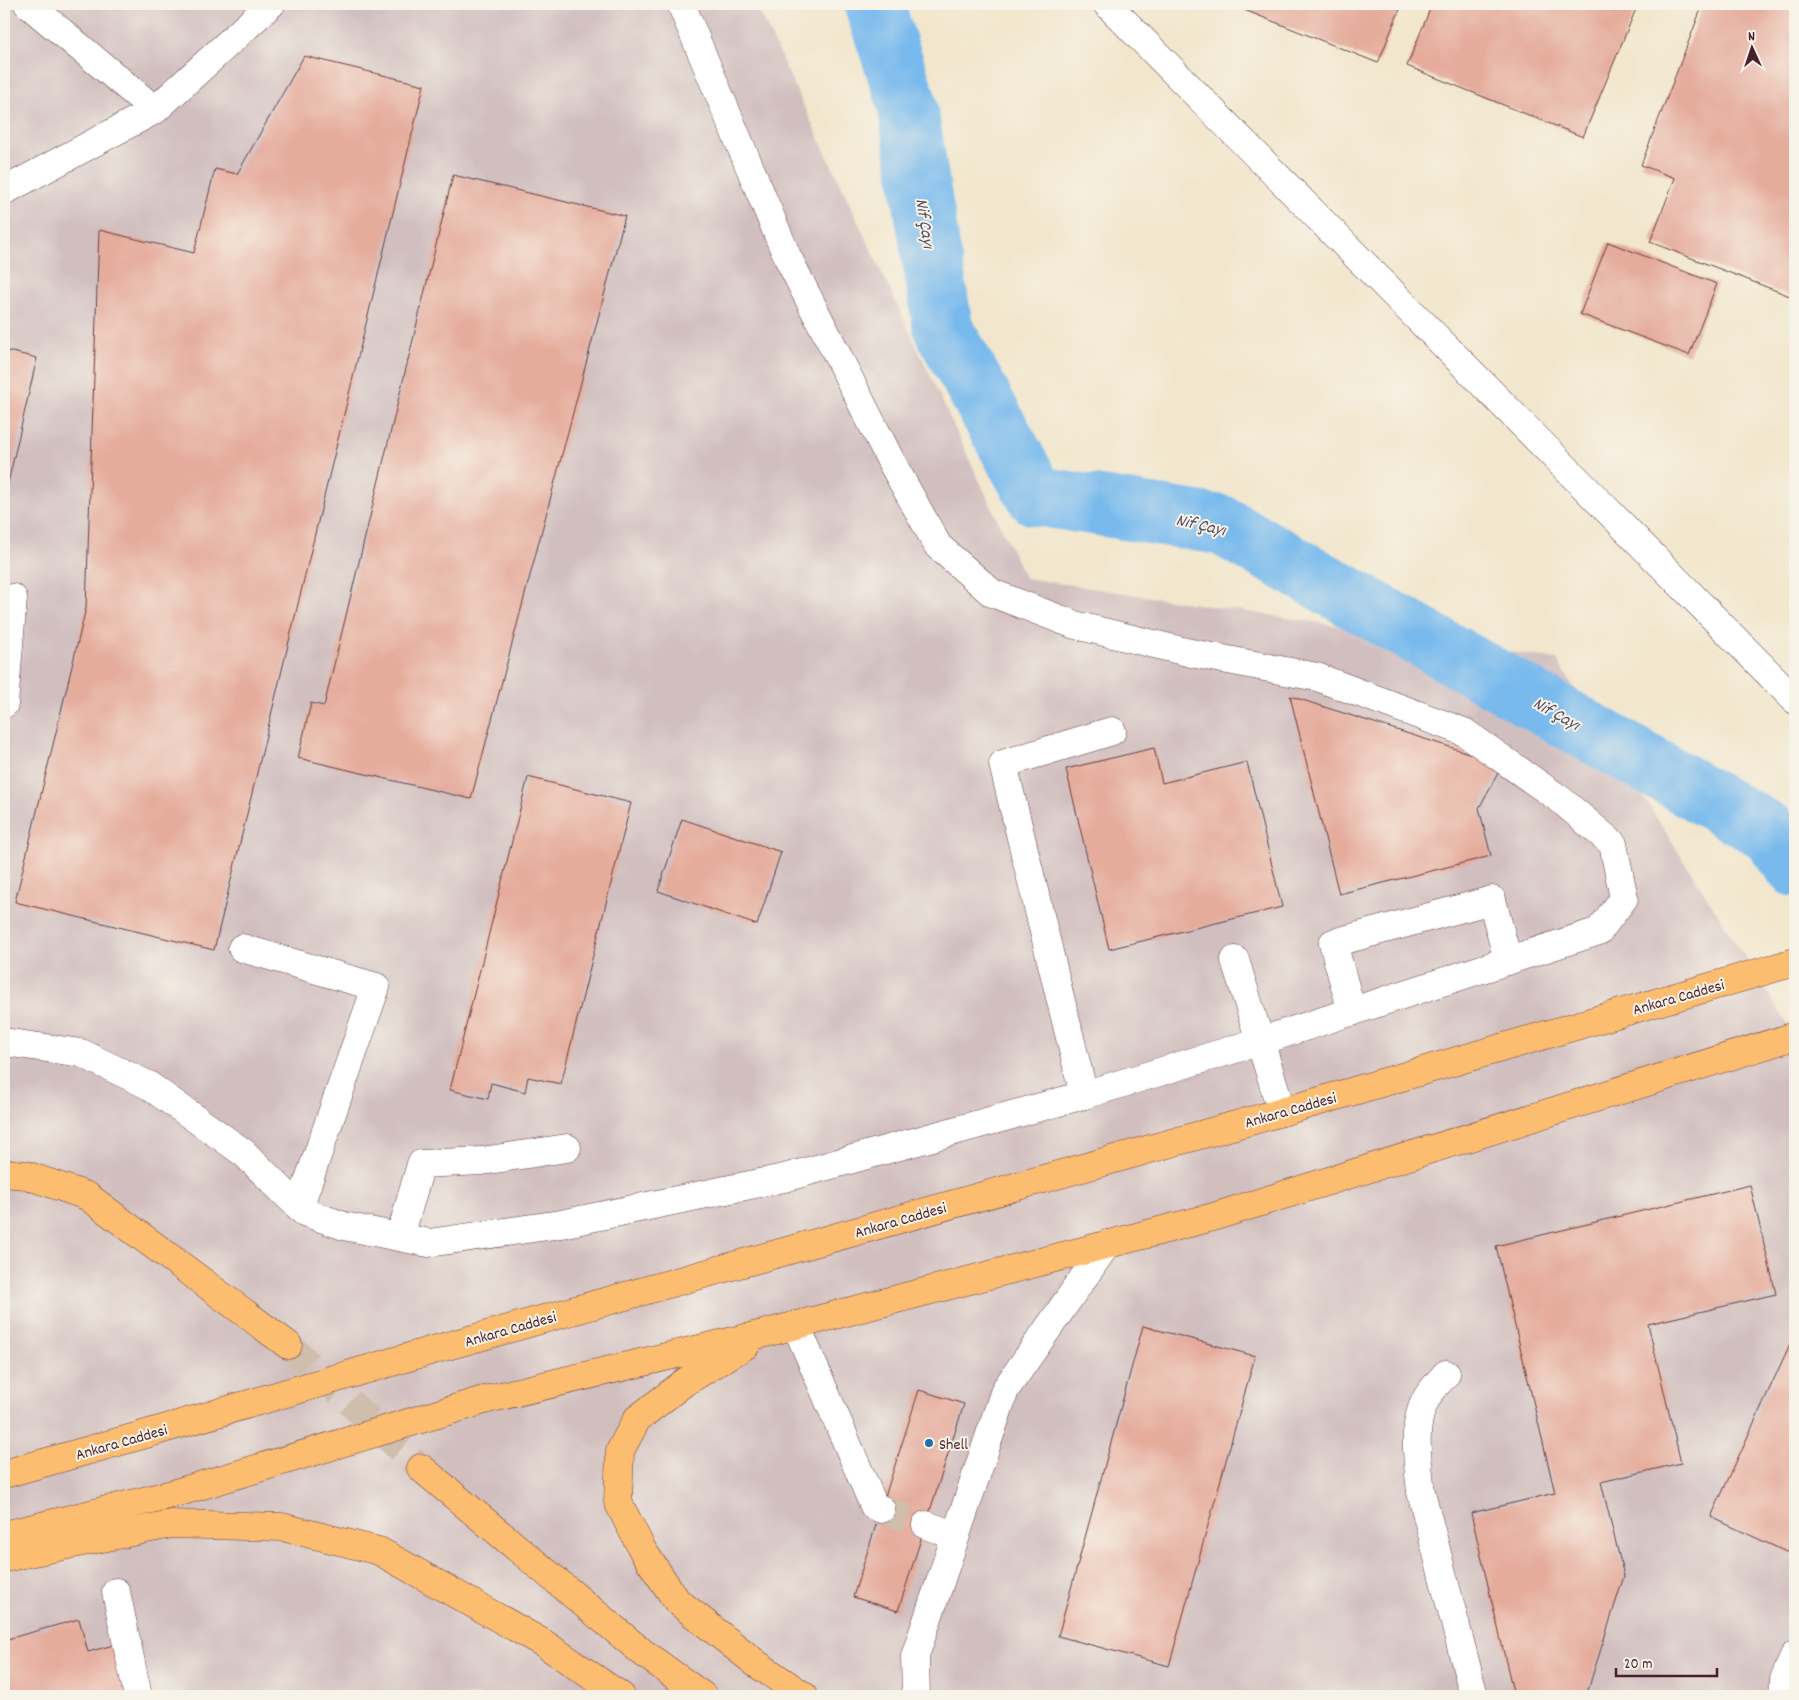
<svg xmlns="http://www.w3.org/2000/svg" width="1799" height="1700" viewBox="0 0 1799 1700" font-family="Dekko,sans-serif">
  <rect width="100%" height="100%" fill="#f7f3e8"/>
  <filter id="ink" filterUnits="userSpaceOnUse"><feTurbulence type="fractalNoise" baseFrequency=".02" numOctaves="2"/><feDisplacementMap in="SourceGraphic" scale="10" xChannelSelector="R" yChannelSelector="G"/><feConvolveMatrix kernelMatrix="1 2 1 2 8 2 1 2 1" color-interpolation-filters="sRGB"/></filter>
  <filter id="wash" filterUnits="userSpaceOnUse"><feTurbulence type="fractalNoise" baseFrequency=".0096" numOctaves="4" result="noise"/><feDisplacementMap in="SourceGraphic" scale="20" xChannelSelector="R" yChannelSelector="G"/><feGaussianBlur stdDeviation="1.12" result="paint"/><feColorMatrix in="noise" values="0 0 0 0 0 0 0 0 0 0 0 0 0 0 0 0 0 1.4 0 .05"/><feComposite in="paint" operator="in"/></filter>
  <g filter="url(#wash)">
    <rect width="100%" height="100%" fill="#f2e6cc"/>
    <!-- industrial -->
    <path fill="#d1bfbf" d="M4,4H756L1025,578L1556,659L1795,1036V1696H4Z"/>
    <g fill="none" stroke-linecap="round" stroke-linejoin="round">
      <!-- river -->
      <path stroke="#78baed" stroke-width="60" d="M874,4L907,103L943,328L1036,496L1221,525L1769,832L1795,867"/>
    </g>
    <g id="blocks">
      <!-- building -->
      <g fill="#e5ac9c">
        <path d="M1244,4H1402L1378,63L1242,9Z"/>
        <path d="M1432,4H1638L1583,137L1407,66Z"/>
        <path d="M1703,4H1795V298L1650,242L1675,178L1641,165Z"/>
        <path d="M304,56L424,85L214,950L15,902L86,608L99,230L194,253L215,169L237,174Z"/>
        <path d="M453,175L625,216L471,799L298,758L311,703L324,706Z"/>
        <path d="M1608,242L1717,284L1689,355L1580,314Z"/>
        <path d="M4,350L37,358L5,496H4Z"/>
        <path d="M1290,696L1503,764L1479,808L1491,856L1339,894Z"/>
        <path d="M1154,748L1162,783L1247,762L1282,907L1109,949L1066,769Z"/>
        <path d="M528,777L631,803L561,1084L528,1077L525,1092L491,1083L488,1099L450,1090Z"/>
        <path d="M682,819L781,852L757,925L658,891Z"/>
        <path d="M1750,1185L1776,1294L1648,1324L1681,1463L1601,1482L1624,1576L1586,1696H1514L1471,1513L1555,1493L1496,1246Z"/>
        <path d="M1143,1326L1255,1356L1169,1666L1058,1636Z"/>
        <path d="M1795,1333V1556L1711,1517Z"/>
        <path d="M919,1390L964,1404L898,1611L853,1597Z"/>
        <path d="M79,1619L88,1652L117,1644L129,1696H4V1640Z"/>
      </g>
    </g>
  </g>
  <g filter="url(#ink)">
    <use href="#blocks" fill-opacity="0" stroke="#633d43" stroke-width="1"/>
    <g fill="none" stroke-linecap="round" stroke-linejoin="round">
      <!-- minor-tunnel -->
      <path stroke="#d0beac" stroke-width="28" stroke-dasharray="28 14" stroke-linecap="butt" d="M881,1509L926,1525"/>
      <!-- highway-tunnel -->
      <path stroke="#d0beac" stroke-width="28" stroke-dasharray="28 14" stroke-linecap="butt" d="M288,1345L421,1468"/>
      <!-- minor casing -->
      <g stroke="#633d43" stroke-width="29">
        <g id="minor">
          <path d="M28,4L155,110"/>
          <path d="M1107,4L1795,700"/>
          <path d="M4,191L155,110L271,4"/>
          <path d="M4,704L13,598"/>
          <path d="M242,948L376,987L299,1208"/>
          <path d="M1235,960L1282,1112"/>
          <path d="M1352,1012L1333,943L1492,900L1508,961"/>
          <path d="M4,1042L81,1053L148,1085L244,1153L304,1212L344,1226L429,1243L561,1224L784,1178L1084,1095L1261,1041L1599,931L1624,898L1613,844L1561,800L1464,732L1317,677L1191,653L1075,625L992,593L938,546L892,463L787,256L681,4"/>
          <path d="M1084,1095L1003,764L1112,731"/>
          <path d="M400,1237L421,1164L482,1161L567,1148"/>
          <path d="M796,1325L874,1506L881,1509"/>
          <path d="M1446,1374C1439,1382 1431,1390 1426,1399C1411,1426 1418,1463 1421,1492L1474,1696"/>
          <path d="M926,1525L956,1536"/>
          <path d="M116,1592L138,1696"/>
          <path d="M916,1696L915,1656L1005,1390L1107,1244"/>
          <path d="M1783,1696L1784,1680L1795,1655"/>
        </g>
      </g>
      <!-- highway casing -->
      <g stroke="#633d43" stroke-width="29">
        <g id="highway">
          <path d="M4,1173L26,1175L87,1196L288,1345"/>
          <path d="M746,1345L685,1382L637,1419L620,1451L618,1502L643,1551L677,1601L757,1664L804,1696"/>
          <path d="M433,1350L1282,1112L1795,962"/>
          <path d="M484,1400L766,1333L1213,1217L1795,1036"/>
          <path d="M421,1468L642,1652L703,1696"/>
          <path d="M4,1474L139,1436"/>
          <path d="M4,1535L176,1493"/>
          <path d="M4,1558L171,1524L282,1527L379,1551L543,1643L621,1696"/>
        </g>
      </g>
      <!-- minor -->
      <use href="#minor" stroke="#fff" stroke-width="28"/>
      <!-- highway -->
      <use href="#highway" stroke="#fcbd6f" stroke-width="28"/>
      <!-- highway-bridge casing -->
      <g stroke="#633d43" stroke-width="29" stroke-linecap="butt">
        <g id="highway-bridge">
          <path d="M139,1436L433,1350"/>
          <path d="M176,1493L484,1400"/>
        </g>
      </g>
      <!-- highway-bridge -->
      <use href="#highway-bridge" stroke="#fcbd6f" stroke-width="28"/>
    </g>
  </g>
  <!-- markers -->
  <circle fill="#1f6fb2" stroke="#f7f3e8" stroke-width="2" cx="929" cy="1443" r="5"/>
  <g text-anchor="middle" stroke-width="4" stroke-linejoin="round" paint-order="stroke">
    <!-- street labels -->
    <g font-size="16" fill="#4a1f2b" stroke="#f7f3e8">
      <text transform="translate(1678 996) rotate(-16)" y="6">Ankara Caddesi</text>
      <text transform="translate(1290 1109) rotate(-16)" y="6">Ankara Caddesi</text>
      <text transform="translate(900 1219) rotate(-16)" y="6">Ankara Caddesi</text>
      <text transform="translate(510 1328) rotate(-16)" y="6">Ankara Caddesi</text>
      <text transform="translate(121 1441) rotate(-16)" y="6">Ankara Caddesi</text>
    </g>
    <!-- poi labels -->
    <g font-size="16" fill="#4a1f2b" stroke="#f7f3e8" text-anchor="start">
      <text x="939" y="1449">Shell</text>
    </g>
    <!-- water labels -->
    <g font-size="18" font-style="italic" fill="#584e65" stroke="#f7f3e8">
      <text transform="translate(926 223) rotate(81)" y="6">Nif Çayı</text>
      <text transform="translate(1201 524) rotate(13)" y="6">Nif Çayı</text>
      <text transform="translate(1557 713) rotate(29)" y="6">Nif Çayı</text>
    </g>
  </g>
  <!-- margin -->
  <rect width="1799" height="1700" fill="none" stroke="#f7f3e8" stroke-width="20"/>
  <!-- north arrow -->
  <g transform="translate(1752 48) rotate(357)" stroke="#f7f3e8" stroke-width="4" paint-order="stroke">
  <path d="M0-4L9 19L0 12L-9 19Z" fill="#4a1f2b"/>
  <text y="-8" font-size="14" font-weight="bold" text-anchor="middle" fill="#4a1f2b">N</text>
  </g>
  <!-- scale -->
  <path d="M1616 1668v8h101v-8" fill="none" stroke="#4a1f2b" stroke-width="2.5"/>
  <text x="1624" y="1668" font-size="15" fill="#4a1f2b" stroke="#f7f3e8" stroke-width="4" paint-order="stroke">20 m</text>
</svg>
